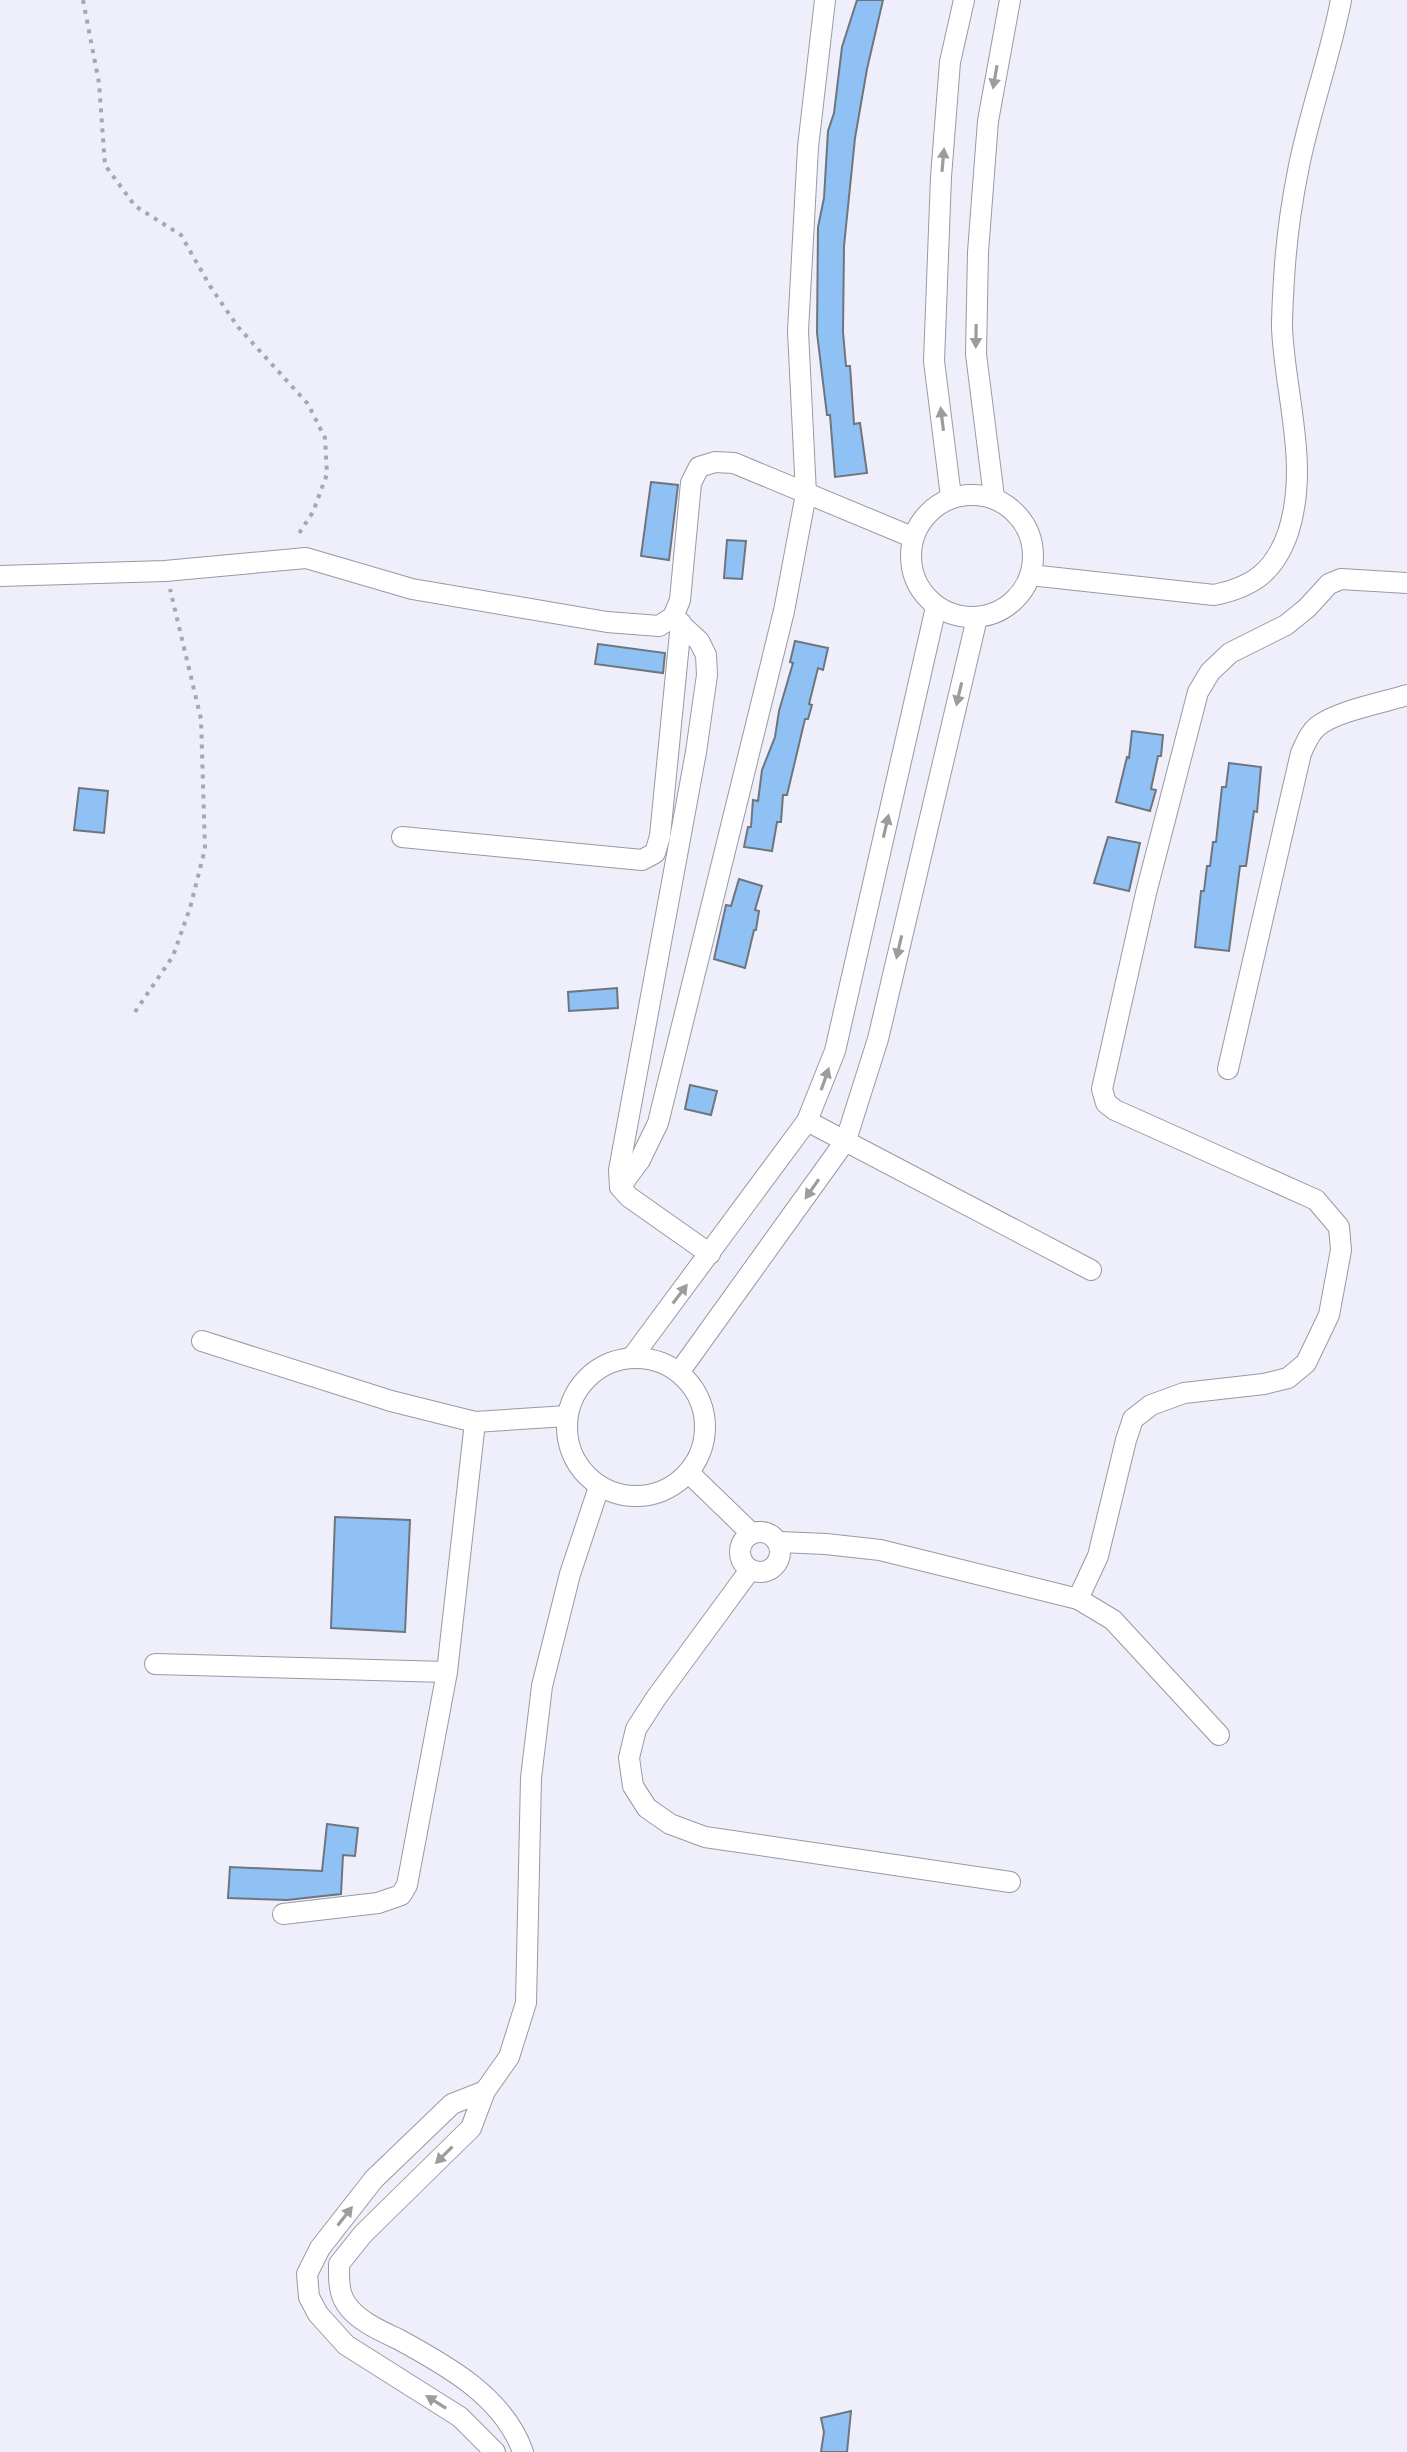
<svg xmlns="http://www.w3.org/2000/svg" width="1407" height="2452" viewBox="0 0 1407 2452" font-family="Quicksand,sans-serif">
  <rect width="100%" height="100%" fill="#eeeffa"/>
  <!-- building -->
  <g fill="#90c1f4" stroke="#6f757d" stroke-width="2">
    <path d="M857,0H883L867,69L855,138L844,246L843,332L846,366H850L854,424L860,423L867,473L835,477L830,415H827L817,333L818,227L824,198L828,131L834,113L842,47Z"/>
    <path d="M651,482L678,485L669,560L641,556Z"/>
    <path d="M727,540L746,541L742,579L724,578Z"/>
    <path d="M795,641L828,648L823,670L818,668L809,704L812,705L808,719H805L787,795H783L781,822H777L772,851L744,847L748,827H751L753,800L758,801L762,770L775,737L779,711L793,663L790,662Z"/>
    <path d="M598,644L665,653L663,673L595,664Z"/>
    <path d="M1132,731L1163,735L1161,756H1158L1151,789L1156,790L1150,811L1116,802L1127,757L1129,758Z"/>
    <path d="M1229,763L1261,767L1257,812L1254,811L1246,866H1240L1229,951L1195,947L1201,891H1204L1207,866H1210L1213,842H1216L1222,787H1226Z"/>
    <path d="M79,788L108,791L104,833L74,830Z"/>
    <path d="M1108,837L1140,843L1129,891L1094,883Z"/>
    <path d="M739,879L762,886L755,910L759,911L756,930H754L745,968L714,959L726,905L731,906Z"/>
    <path d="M617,988L618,1008L569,1011L568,992Z"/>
    <path d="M690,1085L717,1091L711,1115L685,1109Z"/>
    <path d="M335,1517L410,1520L405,1632L331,1628Z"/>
    <path d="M327,1824L358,1828L355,1856L343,1855L341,1894L287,1900L228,1898L230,1867L322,1871Z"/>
    <path d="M851,2411L847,2452H821L824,2432L821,2418Z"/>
  </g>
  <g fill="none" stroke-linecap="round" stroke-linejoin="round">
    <!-- minor casing -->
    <g stroke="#989aa3" stroke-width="22">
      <g id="minor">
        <circle cx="972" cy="556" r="61"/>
        <path d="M951,497L934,361L941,177L950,62L964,0"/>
        <path d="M994,497L976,354L978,252L988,121L1010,0"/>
        <path d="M1030,575L1214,595C1253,587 1274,572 1288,533C1310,465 1285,396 1282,328C1282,312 1283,295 1284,279C1286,244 1291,206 1298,171C1309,113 1330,58 1341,0"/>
        <path d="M0,576L165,571L306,558L412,589L607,622L659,626L673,617L680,600L691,483L699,467L715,462L734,463L912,537"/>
        <path d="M673,617L699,641L706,655L707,675L696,752L619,1170L620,1187L629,1197L710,1254"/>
        <path d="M402,837L642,860L655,853L660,836L681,623"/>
        <path d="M1228,1069L1301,753C1306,743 1309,733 1318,726C1337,711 1382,703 1407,695"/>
        <path d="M807,1121L1091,1270"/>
        <path d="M620,1187L640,1160L658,1123L784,611L806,494L798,331L808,147L825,0"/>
        <path d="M202,1341L391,1401L475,1422L567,1416"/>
        <path d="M633,1356L807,1121L835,1051L936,607"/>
        <circle cx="636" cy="1427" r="69"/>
        <path d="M680,1371L846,1140L878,1039L977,618"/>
        <path d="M689,1473L751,1533"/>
        <circle cx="760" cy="1552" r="20"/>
        <path d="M779,1542L826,1544L880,1550L1078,1599L1113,1620L1219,1735"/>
        <path d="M750,1570L656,1698L636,1729L629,1758L633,1786L647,1808L670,1824L705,1837L1010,1882"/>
        <path d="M1078,1599L1098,1556L1126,1440L1133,1419L1151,1405L1184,1393L1264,1384L1288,1378L1306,1363L1329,1315L1341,1250L1339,1227L1316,1200L1115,1110L1106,1103L1102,1089L1146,893L1198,692L1210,672L1230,653L1286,625L1307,608L1329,584L1341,579L1407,583"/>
        <path d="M155,1664L447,1672"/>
        <path d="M283,1914L378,1903L401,1895L407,1885L447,1672L475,1422"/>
        <path d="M485,2091L452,2104L374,2179L320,2248L307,2274L309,2297L318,2314L346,2345L460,2417L495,2452"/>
        <path d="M523,2452C504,2397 446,2365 398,2339C381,2331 358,2321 347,2305C338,2293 339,2278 339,2264L363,2234L471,2128L485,2091L509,2057L526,2003L531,1778L542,1686L570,1574L599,1487"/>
      </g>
    </g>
    <!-- path -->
    <g stroke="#a6a7af" stroke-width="4" stroke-dasharray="4 6" stroke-linecap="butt">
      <path d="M83,0L99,83L105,165L135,206L181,235L210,286L238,327L308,404L325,438L327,474L313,512L296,538"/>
      <path d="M135,1012L173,956L190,908L205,849L201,719L170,589"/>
    </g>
    <!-- minor -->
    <use href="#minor" stroke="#fff" stroke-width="20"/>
  </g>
  <!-- one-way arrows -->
  <defs><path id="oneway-solid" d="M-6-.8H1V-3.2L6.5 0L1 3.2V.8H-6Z" transform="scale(2)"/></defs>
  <g fill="#9c9c9d">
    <use href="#oneway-solid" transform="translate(995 77) rotate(100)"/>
    <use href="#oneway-solid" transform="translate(943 160) rotate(-85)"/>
    <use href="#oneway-solid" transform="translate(976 336) rotate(91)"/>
    <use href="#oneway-solid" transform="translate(942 419) rotate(-97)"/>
    <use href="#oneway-solid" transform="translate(959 694) rotate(103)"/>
    <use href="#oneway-solid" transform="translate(886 826) rotate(-77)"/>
    <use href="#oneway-solid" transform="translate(899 947) rotate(103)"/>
    <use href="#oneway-solid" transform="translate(825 1079) rotate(-71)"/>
    <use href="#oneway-solid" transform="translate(812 1189) rotate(125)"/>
    <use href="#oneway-solid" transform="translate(680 1294) rotate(-53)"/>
    <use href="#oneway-solid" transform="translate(444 2155) rotate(135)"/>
    <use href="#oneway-solid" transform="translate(345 2216) rotate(-52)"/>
    <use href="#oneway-solid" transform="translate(436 2402) rotate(-148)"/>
  </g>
</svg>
